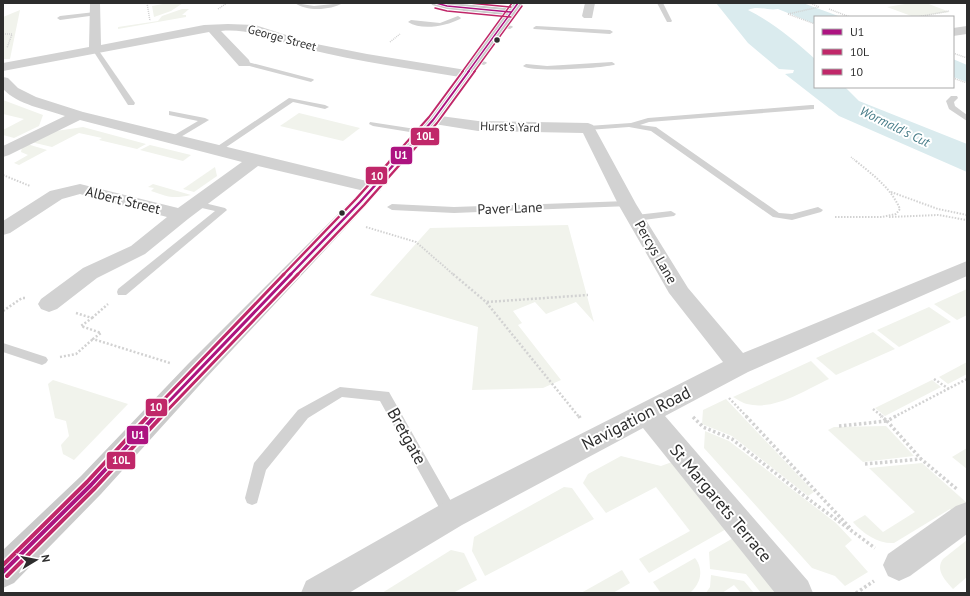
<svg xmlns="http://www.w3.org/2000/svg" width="970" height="596" viewBox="0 0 970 596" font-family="'PT Sans',sans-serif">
  <rect width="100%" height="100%" fill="#fff"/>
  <!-- green -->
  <g fill="#f1f3ec">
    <path d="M163,3H183L171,11L154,17L152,6L163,4Z"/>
    <path d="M911,3H926L950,12L914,17L887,7Z"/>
    <path d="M182,9H189L182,15H186V17L118,29V27L158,21L162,16Z"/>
    <path d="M20,10L10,59H3V17Z"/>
    <path d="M3,100L43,115L39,126L14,138L3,135V130L24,119L3,114Z"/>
    <path d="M299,113L360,128L343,141L280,126Z"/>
    <path d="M83,127L146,144L137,149L99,140L102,138L79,133L52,147L31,142L56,131Z"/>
    <path d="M27,144L47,150L19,165L14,163L28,155L21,152L22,147Z"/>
    <path d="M150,145L191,155L183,161L140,150Z"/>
    <path d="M215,167L217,176L194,192L183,189Z"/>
    <path d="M153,184L191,195C173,199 168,197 151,191L154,188L148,187Z"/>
    <path d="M568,225L594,322L576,302L546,314L535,302L513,311L522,323L518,325L561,380L543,388L472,390L478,327L370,295L430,228Z"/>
    <path d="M967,289V315L957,320L934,304Z"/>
    <path d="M929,307L951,322L899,347L877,330Z"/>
    <path d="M873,332L895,349L836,375L816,358Z"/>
    <path d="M811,361L829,379C805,390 775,411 747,404C742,403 737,399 733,397Z"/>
    <path d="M967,362V374L948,384L939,377Z"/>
    <path d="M53,380L128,404L74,460L63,454L61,445L69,436L66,421L55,418L48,384Z"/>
    <path d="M932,380L941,387L885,416L875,408Z"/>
    <path d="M726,399L814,492L808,496L732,436L702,424L703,410Z"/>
    <path d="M886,426L914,456L863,462L828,430L834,427Z"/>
    <path d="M705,431L729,441L836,523L852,540L845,546L868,572L845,586L835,576L812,568L704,448Z"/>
    <path d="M967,448V469L952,457Z"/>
    <path d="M621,456L661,466L672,462L728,528L649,573L639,559L690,531L656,487L606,513L583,483L588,474Z"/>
    <path d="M922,463L967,503L958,515L950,509L894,543C879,544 863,534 853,522L865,515L883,532L915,512L869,468Z"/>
    <path d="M564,487L572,488L594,519L485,576L472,551L474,537Z"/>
    <path d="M735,537L782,593H761L746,574L710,569L709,552Z"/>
    <path d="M967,540V577L953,589C945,580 935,570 943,559Z"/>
    <path d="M451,550L464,553L477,580L453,593H382Z"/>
    <path d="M695,558C704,570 701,583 690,593H661L653,582Z"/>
    <path d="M622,570L630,583L613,593H581Z"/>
    <path d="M711,575L744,581L754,593H741L734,585L722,593H706L710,587Z"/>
  </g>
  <!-- water -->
  <g fill="#daebee">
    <path d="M716,3H803L841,17H815V24L778,9C767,11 758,5 748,10C772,22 795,41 815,59V87H845L859,101L967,144V172L839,116L785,74L793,73L794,70L779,69L748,43Z"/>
    <path d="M953,59L967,65V82L953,77Z"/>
  </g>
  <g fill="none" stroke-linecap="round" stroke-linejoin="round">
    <!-- path-far3 -->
    <g stroke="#d2d2d2" stroke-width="1.5" stroke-dasharray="1 1" stroke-linecap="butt">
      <path d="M147,3L150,21"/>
      <path d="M218,9L227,3"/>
      <path d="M829,9L850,17"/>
      <path d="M788,14L819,7L810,3"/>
      <path d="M788,14L815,24"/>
      <path d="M917,17L949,11"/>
      <path d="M3,34H12L7,48"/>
      <path d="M390,42L400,34"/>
      <path d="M953,53L967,58"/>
      <path d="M953,78L967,83"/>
      <path d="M851,157L857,162"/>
    </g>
    <!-- path-far2 -->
    <g stroke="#d2d2d2" stroke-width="2" stroke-dasharray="1.5 1.5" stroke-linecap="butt">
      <path d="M3,175L30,186"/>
      <path d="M891,192L938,209L967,215"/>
      <path d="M835,217H882L896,214L900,209C891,188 873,175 856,161"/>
      <path d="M889,217L938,215L967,220"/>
      <path d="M366,227L416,242L454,275"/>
    </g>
    <!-- path-far1 -->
    <g stroke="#d2d2d2" stroke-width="2.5" stroke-dasharray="2 2" stroke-linecap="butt">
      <path d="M453,274L486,302L579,417"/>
      <path d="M487,302L588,295"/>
      <path d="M3,311L22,298H25"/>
      <path d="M76,313L92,318L81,326L101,333L93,339L170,363"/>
      <path d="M92,318L108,304"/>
      <path d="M60,357L76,354L93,339"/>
      <path d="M934,379L949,389"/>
      <path d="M729,398L747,417"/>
      <path d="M873,409L883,417"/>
      <path d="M894,417L967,379"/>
    </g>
    <!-- path -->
    <g stroke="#d2d2d2" stroke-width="3.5" stroke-dasharray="2.5 2.5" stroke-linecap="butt">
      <path d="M579,416L580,418"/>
      <path d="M746,416L851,529"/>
      <path d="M896,416L887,421L921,459L958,490"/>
      <path d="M693,417L703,427L732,439L807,498L875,548"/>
      <path d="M839,426L887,421L881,416"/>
      <path d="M865,464L921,459"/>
      <path d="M856,593L874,581"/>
    </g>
    <!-- lane -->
    <g fill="#d2d2d2" fill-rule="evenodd">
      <path d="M295,3L314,6L343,3C331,10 307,12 295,3Z"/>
      <path d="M657,3H663L672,21L671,22H667Z"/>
      <path d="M466,7L471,8L466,14H462L461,13Z"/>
      <path d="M95,12L98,14L97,15L60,20L57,18L60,16Z"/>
      <path d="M458,16L461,18L460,19C446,26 422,31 408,22L411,20L440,23Z"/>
      <path d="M502,24L512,26L513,27L510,29L500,27L499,26Z"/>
      <path d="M536,26L610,30L613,32L610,34L534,29L533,28Z"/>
      <path d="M93,48H97L135,103L134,105H128L92,49Z"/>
      <path d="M475,59L486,62L487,63L484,65L473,62L472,61Z"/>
      <path d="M244,61L313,79L314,80L311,82L242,64V62Z"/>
      <path d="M612,62L615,64L614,65C600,68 533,73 523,66L526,64L547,66Z"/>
      <path d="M951,96H957L958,98L954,102L955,106L967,115V121L949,109L946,101Z"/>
      <path d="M289,98L325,105L329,107L325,109L293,102L219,152H216L212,150Z"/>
      <path d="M811,105H814V109L649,122L640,125L656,127L779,213L792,214L818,207L823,210L821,212L792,220L773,217L651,131L629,127L588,130L584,128L588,126L631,123L648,118Z"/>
      <path d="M169,111L205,118L209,120L174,141H171V137L198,121L169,115Z"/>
      <path d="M370,122L422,130L426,132L422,134L373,126L369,124Z"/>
      <path d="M196,201L225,208L227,210L126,295H118L117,292L118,289L215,211L193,206L191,204Z"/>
      <path d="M627,201L632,204L630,206L454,213L392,210L387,207L392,204L454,207Z"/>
      <path d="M671,211L676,214L674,216L636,221L631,218L636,215Z"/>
      <path d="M3,343L46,357L48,360L46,363L42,365L3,352Z"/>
      <path d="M340,387L389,392L456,510L459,515L456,520L451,522L446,520L380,401L342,397L308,418L266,470L257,503L252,505L247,503L245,498L254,463L298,410Z"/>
    </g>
    <!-- street -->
    <g fill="#d2d2d2" fill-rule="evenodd">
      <path d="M90,3H100L101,45L204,25L228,24L255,25L311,43L367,54L466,70L471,71L473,74L471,77L466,78C413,69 359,62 307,49C277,42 253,28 221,31L249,60L250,63L249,66H239L209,32L3,71V63L89,47Z"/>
      <path d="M585,3H595L592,18H584L582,16Z"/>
      <path d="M967,26V34L953,36V28Z"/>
      <path d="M3,77L8,78L18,88L36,97L83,112L379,184L382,188L379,192L373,193L258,166L188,219L145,254L97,278L57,309L49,312L41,309L38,304L41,299L83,268L131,246L167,217L80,194L62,199L10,233L3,235V221L50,191L80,184L178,208L242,162L80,120L9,155L3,157V146L65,116C45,109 18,105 3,89Z"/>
      <path d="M433,115L478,121L588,123L593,125L636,204L688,288L743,353L967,261V276L748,372L665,416L808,581L813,593H775L643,428L462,525L349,593H301L306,581L440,505L723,362L669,293L618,204L583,133L478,131L428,123L425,120L428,117Z"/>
      <path d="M967,502V534L910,576L899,581L888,576L883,565L888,554L956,506Z"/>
    </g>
    <!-- secondary -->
    <path fill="#cbcbcb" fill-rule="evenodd" d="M431,3H450L508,8L513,3H523L438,123L366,206L206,378L101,494L14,583L3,588V550L81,476L188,364L354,198L428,117L504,15L447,9L432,5Z"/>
    <!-- bus-1-far4 casing -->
    <g stroke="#fff" stroke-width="3">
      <g id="bus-1-far4">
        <path d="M436,3L447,6L511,12"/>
        <path d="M468,72L518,3"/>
      </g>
    </g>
    <!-- bus-1-far3 casing -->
    <g stroke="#fff" stroke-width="4">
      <path id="bus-1-far3" d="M396,162L433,120L469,71"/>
    </g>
    <!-- bus-1-far2 casing -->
    <g stroke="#fff" stroke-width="5">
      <path id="bus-1-far2" d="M290,275L360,202L397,161"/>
    </g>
    <!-- bus-1-far1 casing -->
    <g stroke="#fff" stroke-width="6">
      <path id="bus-1-far1" d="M154,417L291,274"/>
    </g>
    <!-- bus-1 casing -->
    <g stroke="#fff" stroke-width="7">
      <path id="bus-1" d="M3,572L91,485L155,416"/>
    </g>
    <!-- bus-2-far4 casing -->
    <g stroke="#fff" stroke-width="3">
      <g id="bus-2-far4">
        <path d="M435,8L447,11L511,17"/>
        <path d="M474,72L522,6"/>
      </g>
    </g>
    <!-- bus-2-far3 casing -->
    <g stroke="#fff" stroke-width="4">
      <path id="bus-2-far3" d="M403,162L437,123L475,71"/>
    </g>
    <!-- bus-2-far2 casing -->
    <g stroke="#fff" stroke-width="5">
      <path id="bus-2-far2" d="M297,275L364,205L403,161"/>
    </g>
    <!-- bus-2-far1 casing -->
    <g stroke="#fff" stroke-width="6">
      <path id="bus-2-far1" d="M161,417L298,274"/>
    </g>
    <!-- bus-2 casing -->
    <g stroke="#fff" stroke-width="7">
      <path id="bus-2" d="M7,576L95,488L162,416"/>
    </g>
    <!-- bus-3-far4 casing -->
    <g stroke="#fff" stroke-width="3">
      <g id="bus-3-far4">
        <path d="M469,3L511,7"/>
        <path d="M462,72L512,3"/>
      </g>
    </g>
    <!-- bus-3-far3 casing -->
    <g stroke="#fff" stroke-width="4">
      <path id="bus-3-far3" d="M389,162L429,117L463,71"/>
    </g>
    <!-- bus-3-far2 casing -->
    <g stroke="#fff" stroke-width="5">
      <path id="bus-3-far2" d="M283,275L356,199L390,161"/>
    </g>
    <!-- bus-3-far1 casing -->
    <g stroke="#fff" stroke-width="6">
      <path id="bus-3-far1" d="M147,417L284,274"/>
    </g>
    <!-- bus-3 casing -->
    <g stroke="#fff" stroke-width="7">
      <path id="bus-3" d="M3,565L87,482L148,416"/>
    </g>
    <!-- bus-1-far4 -->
    <use href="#bus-1-far4" stroke="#ad1380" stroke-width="1.5"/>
    <!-- bus-1-far3 -->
    <use href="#bus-1-far3" stroke="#ad1380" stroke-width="2"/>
    <!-- bus-1-far2 -->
    <use href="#bus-1-far2" stroke="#ad1380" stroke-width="2.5"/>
    <!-- bus-1-far1 -->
    <use href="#bus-1-far1" stroke="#ad1380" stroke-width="3"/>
    <!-- bus-1 -->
    <use href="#bus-1" stroke="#ad1380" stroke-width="4"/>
    <!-- bus-2-far4 -->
    <use href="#bus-2-far4" stroke="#c02769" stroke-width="1.5"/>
    <!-- bus-2-far3 -->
    <use href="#bus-2-far3" stroke="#c02769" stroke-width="2"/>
    <!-- bus-2-far2 -->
    <use href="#bus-2-far2" stroke="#c02769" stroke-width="2.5"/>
    <!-- bus-2-far1 -->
    <use href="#bus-2-far1" stroke="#c02769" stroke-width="3"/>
    <!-- bus-2 -->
    <use href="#bus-2" stroke="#c02769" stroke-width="4"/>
    <!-- bus-3-far4 -->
    <use href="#bus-3-far4" stroke="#c02769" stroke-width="1.5"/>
    <!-- bus-3-far3 -->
    <use href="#bus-3-far3" stroke="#c02769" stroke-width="2"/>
    <!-- bus-3-far2 -->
    <use href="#bus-3-far2" stroke="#c02769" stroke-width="2.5"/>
    <!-- bus-3-far1 -->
    <use href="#bus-3-far1" stroke="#c02769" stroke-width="3"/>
    <!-- bus-3 -->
    <use href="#bus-3" stroke="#c02769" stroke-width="4"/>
  </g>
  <!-- markers -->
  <g fill="#2d2d2d" stroke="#fff" stroke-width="1.5">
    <circle cx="497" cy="40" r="3.5"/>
    <circle cx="342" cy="213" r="3.5"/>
  </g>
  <g text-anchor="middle" stroke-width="4" stroke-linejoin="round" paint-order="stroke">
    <!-- far-street labels -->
    <g font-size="12" fill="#2d2d2d" stroke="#fff">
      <text transform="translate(282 38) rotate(15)" y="4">George Street</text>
      <text transform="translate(510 127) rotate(2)" y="4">Hurst's Yard</text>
    </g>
    <!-- far-water labels -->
    <g font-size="13" font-style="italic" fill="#447a86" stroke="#fff">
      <text transform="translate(895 126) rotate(26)" y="5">Wormald's Cut</text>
    </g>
    <!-- street labels -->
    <g font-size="14" fill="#2d2d2d" stroke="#fff">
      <text transform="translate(123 200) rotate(14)" y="5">Albert Street</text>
      <text transform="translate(510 208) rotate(-2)" y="5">Paver Lane</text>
      <text transform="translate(656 252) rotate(60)" y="5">Percys Lane</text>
    </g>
    <!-- near-street labels -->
    <g font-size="17" fill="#2d2d2d" stroke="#fff">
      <text transform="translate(636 418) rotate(-27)" y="6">Navigation Road</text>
      <text transform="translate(407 436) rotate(61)" y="6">Bretgate</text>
      <text transform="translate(721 503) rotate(50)" y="6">St Margarets Terrace</text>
    </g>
  </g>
  <g stroke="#fff" stroke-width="1.5">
    <rect x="410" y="127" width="30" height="19" rx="4" fill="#c02769"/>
    <rect x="390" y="146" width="23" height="19" rx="4" fill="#ad1380"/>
    <rect x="365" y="166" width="23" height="19" rx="4" fill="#c02769"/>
    <rect x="145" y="398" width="23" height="19" rx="4" fill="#c02769"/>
    <rect x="126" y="425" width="23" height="20" rx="4" fill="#ad1380"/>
    <rect x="106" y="451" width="30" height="19" rx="4" fill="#c02769"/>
  </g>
  <g font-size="11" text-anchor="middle" font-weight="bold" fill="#fff">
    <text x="425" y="140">10L</text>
    <text x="401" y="159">U1</text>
    <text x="377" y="180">10</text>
    <text x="156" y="411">10</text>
    <text x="138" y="439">U1</text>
    <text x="121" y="464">10L</text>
  </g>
  <!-- border -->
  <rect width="970" height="596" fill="none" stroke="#2d2d2d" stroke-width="8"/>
  <!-- legend -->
  <rect x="814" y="16" width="140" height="72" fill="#ffffff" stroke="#ababab"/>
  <rect x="822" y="29" width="20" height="6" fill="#ad1380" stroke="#ababab"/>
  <text x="850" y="36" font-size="12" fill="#2d2d2d">U1</text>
  <rect x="822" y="49" width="20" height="6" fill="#c02769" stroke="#ababab"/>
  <text x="850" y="56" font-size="12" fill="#2d2d2d">10L</text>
  <rect x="822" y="69" width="20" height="6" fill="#c02769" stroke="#ababab"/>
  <text x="850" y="76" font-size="12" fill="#2d2d2d">10</text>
  <!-- north arrow -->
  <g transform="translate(36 560) rotate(80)" stroke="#ffffff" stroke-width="3" paint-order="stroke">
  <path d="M0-3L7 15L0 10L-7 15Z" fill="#2d2d2d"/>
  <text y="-6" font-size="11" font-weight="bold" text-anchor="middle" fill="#2d2d2d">N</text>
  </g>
</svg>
